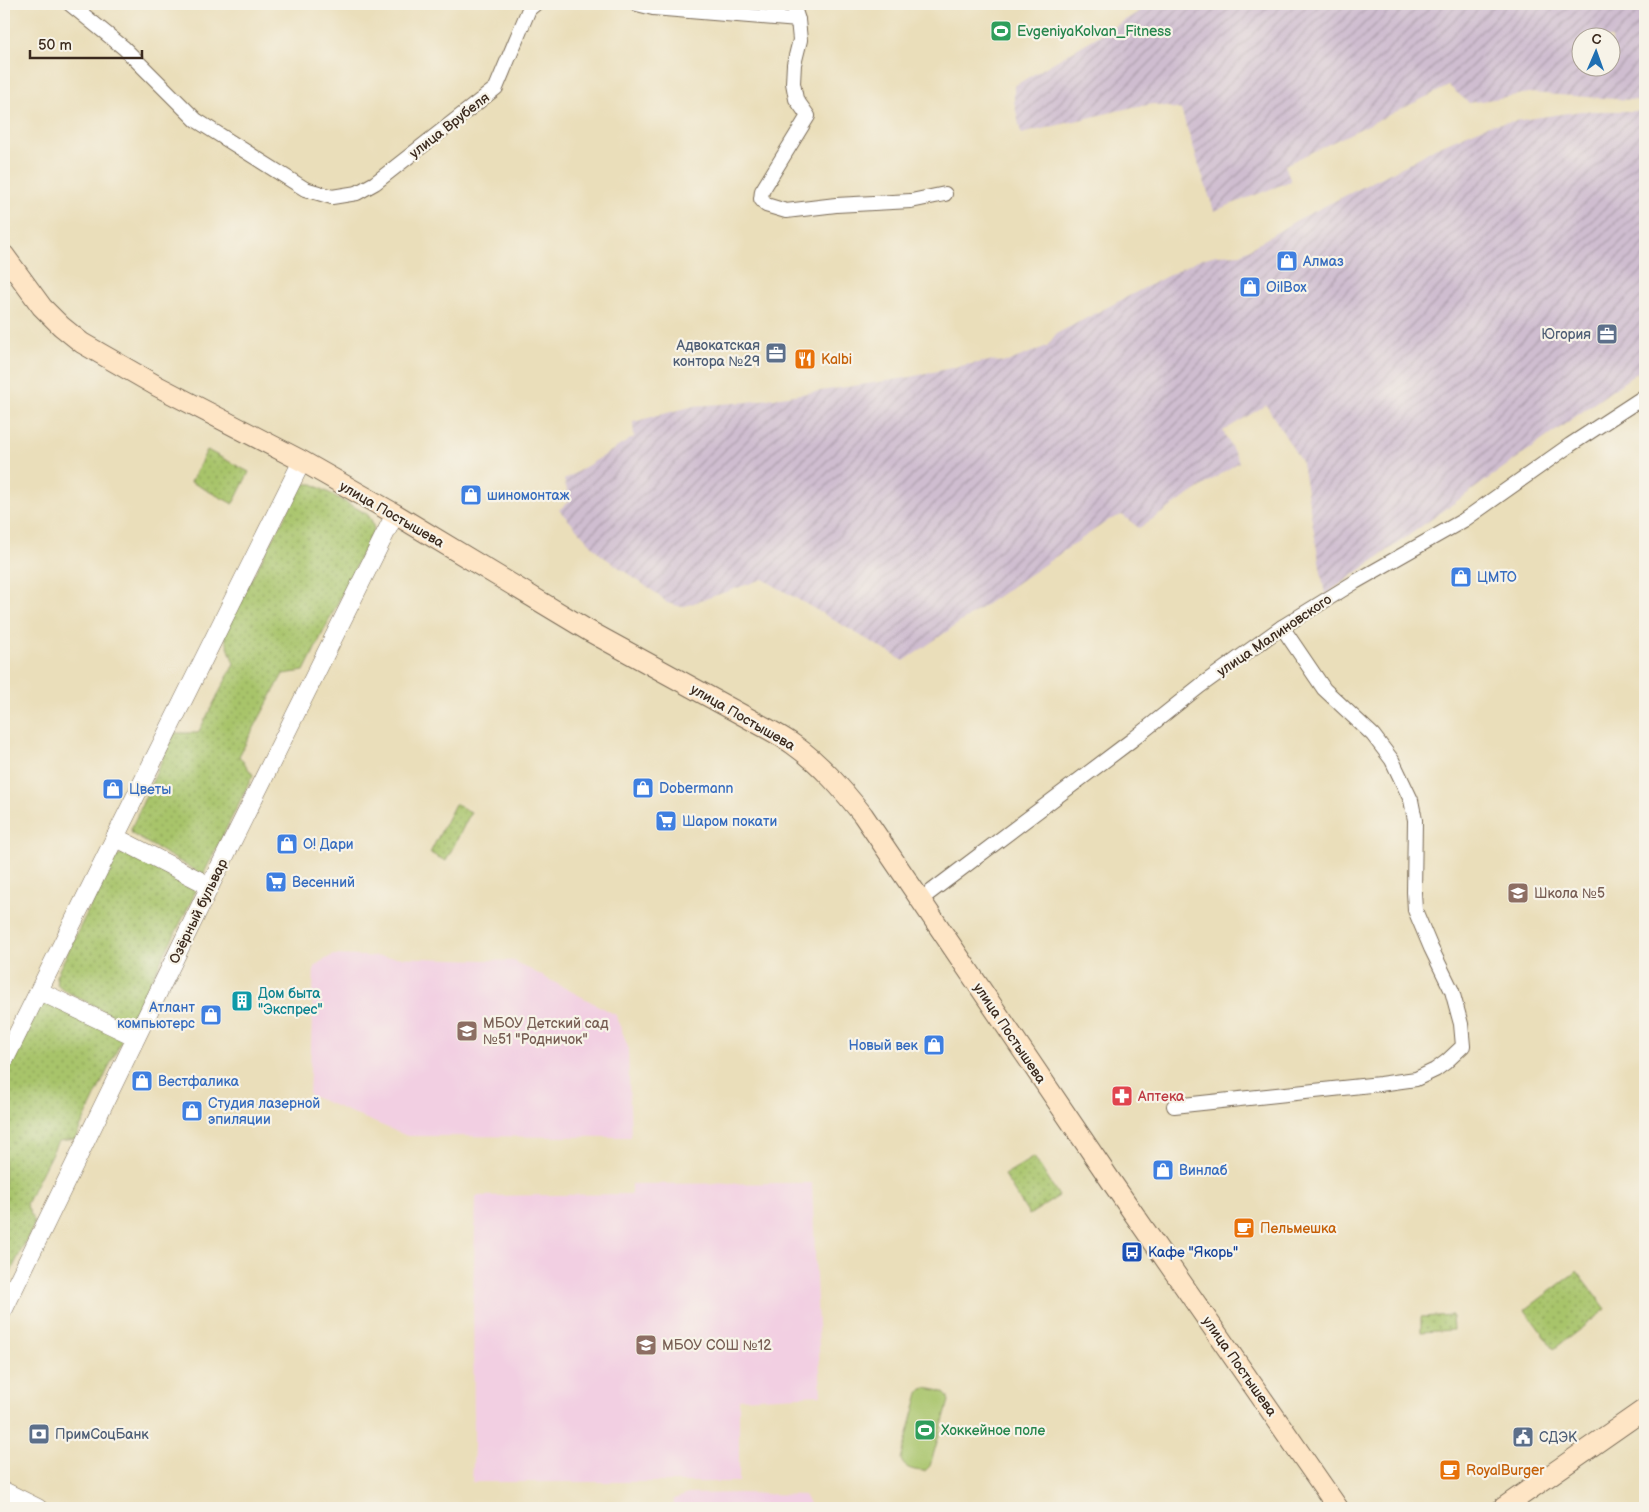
<svg xmlns="http://www.w3.org/2000/svg" width="1649" height="1512" viewBox="0 0 1649 1512" font-family="'Balsamiq Sans',sans-serif">
  <defs>
    <pattern id="industrial-furrows" width="10" height="10" patternUnits="userSpaceOnUse" patternTransform="scale(1.25)"><rect width="10" height="10" fill="#cfbdd0"/><path d="M-1 1l2-2M0 10L10 0M9 11l2-2" fill="none" stroke="#a99aa8"/></pattern>
    <pattern id="park-dots" width="8" height="8" patternUnits="userSpaceOnUse" patternTransform="scale(1.25)"><rect width="8" height="8" fill="#a8c46a"/><path d="M2 2h.1M6 6h.1" fill="none" stroke="#8a9f57" stroke-width="1.8" stroke-linecap="round"/></pattern>
  </defs>
  <rect width="100%" height="100%" fill="#f7f3e8"/>
  <filter id="ink" filterUnits="userSpaceOnUse"><feTurbulence type="fractalNoise" baseFrequency=".02" numOctaves="2"/><feDisplacementMap in="SourceGraphic" scale="10" xChannelSelector="R" yChannelSelector="G"/><feConvolveMatrix kernelMatrix="1 2 1 2 8 2 1 2 1" color-interpolation-filters="sRGB"/></filter>
  <filter id="wash" filterUnits="userSpaceOnUse"><feTurbulence type="fractalNoise" baseFrequency=".0096" numOctaves="4" result="noise"/><feDisplacementMap in="SourceGraphic" scale="20" xChannelSelector="R" yChannelSelector="G"/><feGaussianBlur stdDeviation="1.12" result="paint"/><feColorMatrix in="noise" values="0 0 0 0 0 0 0 0 0 0 0 0 0 0 0 0 0 1.4 0 .05"/><feComposite in="paint" operator="in"/></filter>
  <g filter="url(#wash)">
    <rect width="100%" height="100%" fill="#eadeba"/>
    <!-- built -->
    <g fill="#f2cfe2">
      <path d="M333,955L514,961L616,1015L628,1047L631,1137L407,1136L309,1095L314,967L320,962Z"/>
      <path d="M812,1183L821,1395L739,1399V1482H472L474,1446L473,1295L476,1196L631,1194V1184Z"/>
      <path d="M740,1493L804,1495L812,1508H673L674,1499L688,1494Z"/>
    </g>
    <!-- industrial -->
    <g fill="url(#industrial-furrows)" fill-rule="evenodd">
      <path d="M1152,4H1645V101L1529,93L1469,103L1449,86L1285,165L1291,181L1214,211L1181,110L1154,104L1129,108L1021,134L1014,101V86ZM1582,38H1612V68H1582Z"/>
      <path d="M1581,111H1645V367L1325,595L1302,463L1266,405L1223,431L1239,462L1139,528L1122,515L1109,520L904,661L763,579L682,607L667,603L660,596L601,555L559,510L570,500L564,480L634,437L633,422L694,406L748,402L906,378L965,365L990,361L1007,362L1047,346L1056,334L1198,260L1216,255L1241,254L1297,220L1410,163L1435,148L1465,135L1489,125Z"/>
    </g>
    <!-- park -->
    <g fill="url(#park-dots)" stroke="#727744">
      <path d="M207,450L249,472L233,504L191,482Z"/>
      <path d="M305,484H313L367,514L371,519L374,529L304,671L283,674L239,756L253,775L203,875L132,834L131,829L174,733H198L234,664L223,632L302,485Z"/>
      <path d="M455,804L471,812L446,861L430,853Z"/>
      <path d="M125,852L191,883L195,891L192,900L135,1012L127,1018L119,1019L64,990L57,984L56,976L114,858Z"/>
      <path d="M42,1001L123,1037L75,1139L58,1141L26,1204L35,1223L4,1285V1078Z"/>
      <path d="M1034,1157L1059,1196L1029,1215L1004,1175Z"/>
      <path d="M1577,1271L1606,1309L1554,1349L1525,1310Z"/>
      <path d="M1452,1315L1453,1330L1421,1332V1317Z"/>
    </g>
    <!-- pitch -->
    <path fill="#a8c46a" stroke="#727744" d="M926,1388C935,1390 947,1390 949,1401L930,1466L925,1471C916,1471 903,1469 901,1459L919,1393L922,1389Z"/>
  </g>
  <g filter="url(#ink)">
    <g fill="none" stroke-linecap="round" stroke-linejoin="round">
      <!-- minor casing -->
      <g stroke="#786955" stroke-width="16">
        <g id="minor">
          <path d="M70,4L124,48L196,120L305,189L332,197L357,193L375,183L496,88L529,9L535,4"/>
          <path d="M637,4L653,8L798,20"/>
          <path d="M793,4L798,20L800,40L794,64L793,83L796,99L808,116L762,191L761,199L766,205L786,211L836,205L911,201L945,194"/>
          <path d="M920,900L1132,740L1200,686L1282,627L1355,582L1464,520L1570,445L1645,396"/>
          <path d="M1174,1106L1380,1084L1416,1079L1435,1070L1446,1062L1463,1046L1461,1024L1452,991L1431,948L1415,910L1414,892L1415,820L1411,800L1392,760L1373,735L1324,689L1282,627"/>
        </g>
      </g>
      <!-- tertiary casing -->
      <g stroke="#786955" stroke-width="19">
        <g id="tertiary">
          <path d="M115,837L210,886"/>
          <path d="M39,991L136,1037"/>
          <path d="M4,1061L302,461"/>
          <path d="M4,1309L210,886L395,514"/>
          <path d="M4,1491L38,1508"/>
        </g>
      </g>
      <!-- secondary casing -->
      <g stroke="#786955" stroke-width="22">
        <g id="secondary">
          <path d="M4,255L42,307L61,326L82,343L157,386L302,461L395,514L589,631L768,729C777,734 786,739 794,745C821,764 843,790 863,815L1111,1181L1338,1508"/>
          <path d="M1503,1508L1645,1409"/>
        </g>
      </g>
      <!-- minor -->
      <use href="#minor" stroke="#fff" stroke-width="14"/>
      <!-- tertiary -->
      <use href="#tertiary" stroke="#fff" stroke-width="18"/>
      <!-- secondary -->
      <use href="#secondary" stroke="#fee5c5" stroke-width="20"/>
    </g>
  </g>
  <!-- icons -->
  <defs>
    <g id="stadium-square" transform="scale(1.125)"><rect x="-9" y="-9" width="18" height="18" rx="4" fill="#2e9e5b" stroke="#f7f3e8"/><path d="M0-5a6.5 5 0 1 0 0 10a6.5 5 0 1 0 0-10ZM-3.5-1.8h7v3.6h-7Z" fill="#fff"/></g>
    <g id="shop-square" transform="scale(1.125)"><rect x="-9" y="-9" width="18" height="18" rx="4" fill="#3f7fe0" stroke="#f7f3e8"/><path d="M-5-2.5h2.3a2.7 3.5 0 0 1 5.4 0H5L5.5 6h-11ZM-1.5-2.5h3a1.5 2.3 0 0 0-3 0Z" fill="#fff"/></g>
    <g id="office-square" transform="scale(1.125)"><rect x="-9" y="-9" width="18" height="18" rx="4" fill="#5c6f8a" stroke="#f7f3e8"/><path d="M-6-3h4V-5.5h4V-3h4V5H-6ZM-1-4.5V-3h2v-1.5ZM-6 0V1H6V0Z" fill="#fff"/></g>
    <g id="restaurant-square" transform="scale(1.125)"><rect x="-9" y="-9" width="18" height="18" rx="4" fill="#e8710a" stroke="#f7f3e8"/><path d="M-5-6h1v4h1v-4h1v4h1v-4h1v5L-1.5 .5V6h-2V.5L-5-1ZM5-6V6H3V1.5H1.5Q1.5-4 5-6Z" fill="#fff"/></g>
    <g id="supermarket-square" transform="scale(1.125)"><rect x="-9" y="-9" width="18" height="18" rx="4" fill="#3f7fe0" stroke="#f7f3e8"/><path d="M-6-5.5h2.5l.6 2H6L4.5 2H-2.5L-4.4-4H-6ZM-1.5 3.2a1.3 1.3 0 1 0 .1 0ZM3 3.2a1.3 1.3 0 1 0 .1 0Z" fill="#fff"/></g>
    <g id="school-square" transform="scale(1.125)"><rect x="-9" y="-9" width="18" height="18" rx="4" fill="#8d6e63" stroke="#f7f3e8"/><path d="M0-5L7-2L0 1L-7-2ZM-4 1L0 2.5L4 1V4Q0 6-4 4Z" fill="#fff"/></g>
    <g id="building-square" transform="scale(1.125)"><rect x="-9" y="-9" width="18" height="18" rx="4" fill="#0f9aa8" stroke="#f7f3e8"/><path d="M-4-6H4V6H1V3H-1V6H-4ZM-2.5-4.3h1.7v1.8h-1.7ZM.8-4.3h1.7v1.8H.8ZM-2.5-1h1.7V.8h-1.7ZM.8-1h1.7V.8H.8Z" fill="#fff"/></g>
    <g id="pharmacy-square" transform="scale(1.125)"><rect x="-9" y="-9" width="18" height="18" rx="4" fill="#e0444e" stroke="#f7f3e8"/><path d="M-2-6h4v4h4v4h-4v4h-4v-4h-4v-4h4Z" fill="#fff"/></g>
    <g id="cafe-square" transform="scale(1.125)"><rect x="-9" y="-9" width="18" height="18" rx="4" fill="#e8710a" stroke="#f7f3e8"/><path d="M-5.5-4.5H6V0H3Q3 3.5 0 3.5H-2.5Q-5.5 3.5-5.5 0ZM3-3.2v2h1.7v-2ZM-6 4.5H4V6H-6Z" fill="#fff"/></g>
    <g id="bus-square" transform="scale(1.125)"><rect x="-9" y="-9" width="18" height="18" rx="4" fill="#1a4fb4" stroke="#f7f3e8"/><path d="M-5-6H5V4H4V6H2V4H-2V6H-4V4H-5ZM-3.5-4V0h7V-4ZM-3.5 1.2v1.5H-2V1.2ZM2 1.2v1.5H3.5V1.2Z" fill="#fff"/></g>
    <g id="bank-square" transform="scale(1.125)"><rect x="-9" y="-9" width="18" height="18" rx="4" fill="#5c6f8a" stroke="#f7f3e8"/><path d="M-6-4H6V4H-6ZM0-2.3a2.3 2.3 0 1 0 0 4.6a2.3 2.3 0 1 0 0-4.6Z" fill="#fff"/></g>
    <g id="civic-square" transform="scale(1.125)"><rect x="-9" y="-9" width="18" height="18" rx="4" fill="#5c6f8a" stroke="#f7f3e8"/><path d="M-.6-6.5H3V-4.5H.6V-3L4-1V1h2V6H-6V1h2V-1L-.6-3ZM-1.2 2.5V6h2.4V2.5Z" fill="#fff"/></g>
  </defs>
  <g fill-rule="evenodd">
    <use href="#stadium-square" x="1001" y="31"/>
    <use href="#shop-square" x="1287" y="261"/>
    <use href="#shop-square" x="1250" y="287"/>
    <use href="#office-square" x="1607" y="334"/>
    <use href="#office-square" x="776" y="353"/>
    <use href="#restaurant-square" x="805" y="359"/>
    <use href="#shop-square" x="471" y="495"/>
    <use href="#shop-square" x="1461" y="577"/>
    <use href="#shop-square" x="643" y="788"/>
    <use href="#shop-square" x="113" y="789"/>
    <use href="#supermarket-square" x="666" y="821"/>
    <use href="#shop-square" x="287" y="844"/>
    <use href="#supermarket-square" x="276" y="882"/>
    <use href="#school-square" x="1518" y="893"/>
    <use href="#building-square" x="242" y="1001"/>
    <use href="#shop-square" x="211" y="1015"/>
    <use href="#school-square" x="467" y="1031"/>
    <use href="#shop-square" x="934" y="1045"/>
    <use href="#shop-square" x="142" y="1081"/>
    <use href="#pharmacy-square" x="1122" y="1096"/>
    <use href="#shop-square" x="192" y="1111"/>
    <use href="#shop-square" x="1163" y="1170"/>
    <use href="#cafe-square" x="1244" y="1228"/>
    <use href="#bus-square" x="1132" y="1252"/>
    <use href="#school-square" x="646" y="1345"/>
    <use href="#stadium-square" x="925" y="1430"/>
    <use href="#bank-square" x="39" y="1434"/>
    <use href="#civic-square" x="1523" y="1437"/>
    <use href="#cafe-square" x="1450" y="1470"/>
  </g>
  <g text-anchor="middle" stroke-width="4.5" stroke-linejoin="round" paint-order="stroke">
    <!-- leisure labels -->
    <g font-size="14" fill="#27864d" stroke="#f7f3e8" text-anchor="start">
      <text x="1017" y="36">EvgeniyaKolvan_Fitness</text>
      <text x="941" y="1435">Хоккейное поле</text>
    </g>
    <!-- street labels -->
    <g font-size="14" fill="#3b2a1e" stroke="#f7f3e8">
      <text transform="translate(449 125) rotate(-38)" y="5">улица Врубеля</text>
      <text transform="translate(392 514) rotate(30)" y="5">улица Постышева</text>
      <text transform="translate(1274 635) rotate(-34)" y="5">улица Малиновского</text>
      <text transform="translate(743 717) rotate(30)" y="5">улица Постышева</text>
      <text transform="translate(198 911) rotate(-64)" y="5">Озёрный бульвар</text>
      <text transform="translate(1010 1033) rotate(56)" y="5">улица Постышева</text>
      <text transform="translate(1240 1366) rotate(55)" y="5">улица Постышева</text>
    </g>
    <!-- shop labels -->
    <g font-size="14" fill="#366cbe" stroke="#f7f3e8" text-anchor="start">
      <text x="1303" y="266">Алмаз</text>
      <text x="1266" y="292">OilBox</text>
      <text x="487" y="500">шиномонтаж</text>
      <text x="1477" y="582">ЦМТО</text>
      <text x="659" y="793">Dobermann</text>
      <text x="129" y="794">Цветы</text>
      <text x="682" y="826">Шаром покати</text>
      <text x="303" y="849">О! Дари</text>
      <text x="292" y="887">Весенний</text>
      <text x="195" y="1012" text-anchor="end">Атлант<tspan x="195" dy="16">компьютерс</tspan></text>
      <text x="918" y="1050" text-anchor="end">Новый век</text>
      <text x="158" y="1086">Вестфалика</text>
      <text x="208" y="1108">Студия лазерной<tspan x="208" dy="16">эпиляции</tspan></text>
      <text x="1179" y="1175">Винлаб</text>
    </g>
    <!-- service labels -->
    <g font-size="14" fill="#4e5e75" stroke="#f7f3e8" text-anchor="end">
      <text x="1591" y="339">Югория</text>
      <text x="760" y="350">Адвокатская<tspan x="760" dy="16">контора №29</tspan></text>
      <text x="55" y="1439" text-anchor="start">ПримСоцБанк</text>
      <text x="1539" y="1442" text-anchor="start">СДЭК</text>
    </g>
    <!-- food labels -->
    <g font-size="14" fill="#c56008" stroke="#f7f3e8" text-anchor="start">
      <text x="821" y="364">Kalbi</text>
      <text x="1260" y="1233">Пельмешка</text>
      <text x="1466" y="1475">RoyalBurger</text>
    </g>
    <!-- education labels -->
    <g font-size="14" fill="#785e54" stroke="#f7f3e8" text-anchor="start">
      <text x="1534" y="898">Школа №5</text>
      <text x="483" y="1028">МБОУ Детский сад<tspan x="483" dy="16">№51 "Родничок"</tspan></text>
      <text x="662" y="1350">МБОУ СОШ №12</text>
    </g>
    <!-- culture labels -->
    <g font-size="14" fill="#0d838f" stroke="#f7f3e8" text-anchor="start">
      <text x="258" y="998">Дом быта<tspan x="258" dy="16">"Экспрес"</tspan></text>
    </g>
    <!-- health labels -->
    <g font-size="14" fill="#be3a42" stroke="#f7f3e8" text-anchor="start">
      <text x="1138" y="1101">Аптека</text>
    </g>
    <!-- transit labels -->
    <g font-size="14" fill="#164399" stroke="#f7f3e8" text-anchor="start">
      <text x="1148" y="1257">Кафе "Якорь"</text>
    </g>
  </g>
  <!-- margin -->
  <rect width="1649" height="1512" fill="none" stroke="#f7f3e8" stroke-width="20"/>
  <!-- north arrow -->
  <g transform="translate(1596 52) rotate(2)"><circle r="24" fill="#f7f3e8" stroke="#aca397"/>
  <path d="M0-4L9 19L0 12L-9 19Z" fill="#1f6fb2"/>
  <text y="-8" font-size="14" font-weight="bold" text-anchor="middle" fill="#3b2a1e">С</text>
  </g>
  <!-- scale -->
  <path d="M30 50v8h112v-8" fill="none" stroke="#3b2a1e" stroke-width="2.5"/>
  <text x="38" y="50" font-size="15" fill="#3b2a1e" stroke="#f7f3e8" stroke-width="4" paint-order="stroke">50 m</text>
</svg>
